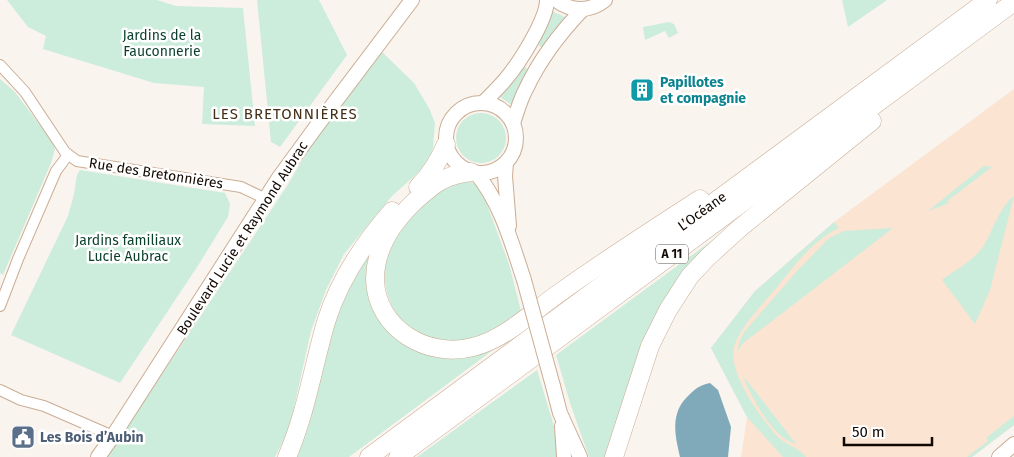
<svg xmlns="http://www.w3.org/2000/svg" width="1014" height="457" viewBox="0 0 1014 457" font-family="'Fira Sans',sans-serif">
  <rect width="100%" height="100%" fill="#faf4ef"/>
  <!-- built -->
  <path fill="#fbe4d1" d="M1014,89V425L972,457H741L747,417L711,348L755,291L834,222Z"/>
  <!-- green -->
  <g fill="#ccecdc">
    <path d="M7,0H157L176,6L243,8L255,126L202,124L204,87L154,83L43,49L46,36L28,27Z"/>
    <path d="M257,0H319L347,55L280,147L271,142Z"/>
    <path d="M842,0H887L848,27Z"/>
    <path d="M552,11L567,18L553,31L543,48L537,44Z"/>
    <path d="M669,22L674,24L678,33L669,38L665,31L645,40L643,27Z"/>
    <path d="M382,52L414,83L429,108L435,123L433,148L429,163L392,196L344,254L326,290L311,331L289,430L275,457H107L287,186L315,138Z"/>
    <path d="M523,66L529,70L512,105L500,97L517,77Z"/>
    <path d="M0,79L15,92L51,140L55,149L51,163L3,275L0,273Z"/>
    <circle cx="481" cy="138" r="25"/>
    <path d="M984,166L992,167L947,201L949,203L928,211Z"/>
    <path d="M80,170L225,193L230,204L228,217L199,264L120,383L11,335L68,216L74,194L77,175Z"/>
    <path d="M466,180L475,184L485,199L509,264L521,311C502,324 483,337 460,341C409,350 373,299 388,252C397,225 429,199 449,181Z"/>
    <path d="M1014,196L990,290L975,324L942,280C955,270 975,260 984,245C994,229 998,209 1014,196Z"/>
    <path d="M752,211L695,264L609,457H589L571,406L556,355Z"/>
    <path d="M834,222L839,228C811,241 792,269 773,292C760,307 742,325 735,344C725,369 760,417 776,435C785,445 798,447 806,457H783L747,417L711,348L755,291Z"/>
    <path d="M386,223L370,267L410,345L492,348L493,350L349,457H293L336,306Z"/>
    <path d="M893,228L742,344L738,352L739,342L745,331L797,271L829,238L844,231Z"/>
    <path d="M537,370L554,426L558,457H417Z"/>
    <path d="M743,377L748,382L796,444C772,438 753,399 743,377Z"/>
    <path d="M1014,416V425L972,457H967L988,441L986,438Z"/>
  </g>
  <!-- water -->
  <path fill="#80aaba" d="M710,383L718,390L731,427L728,457H680C675,436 670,414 687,397C696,388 698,386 710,383Z"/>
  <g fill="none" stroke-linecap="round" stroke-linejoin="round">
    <!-- street casing -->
    <g stroke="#caad93" stroke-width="12">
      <g id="street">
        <path d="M0,65L25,92L65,152L77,161L241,187L266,199"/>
        <path d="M0,306L18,259L56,171L68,155"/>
        <path d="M0,390L21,400L44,406L113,436"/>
      </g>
    </g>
    <!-- secondary casing -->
    <g stroke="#caad93" stroke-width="16">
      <g id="secondary">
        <path d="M556,0C571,12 590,12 605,0"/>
        <circle cx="481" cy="138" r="35"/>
        <path d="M483,103C491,95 498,88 505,80C518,65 547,20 547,0"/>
        <path d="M513,123C517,112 520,100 526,89C540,59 560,33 583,9"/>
        <path d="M506,163L505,176L509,226"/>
        <path d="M476,173C501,203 512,244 524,280"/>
        <path d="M553,386L560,413L580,457"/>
        <path d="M562,426L564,457"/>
        <path d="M98,457L113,436L278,179L316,127L412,0"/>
        <path d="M999,457L1014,444"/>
      </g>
    </g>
    <!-- highway casing -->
    <g stroke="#caad93" stroke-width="19">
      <g id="highway">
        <path d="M471,172C444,175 434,184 415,201C393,222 375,248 375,279C376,329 428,359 473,347C506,339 534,310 562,291C607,259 654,229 700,199"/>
        <path d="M418,187C431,174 439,161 446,144"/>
        <path d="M287,457C306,413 313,367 326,322C339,280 363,244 392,211"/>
        <path d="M369,457L988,0"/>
        <path d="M398,457L1014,2"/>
        <path d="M614,457L650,346L668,310L690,276L708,257L741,227L872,121"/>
      </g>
    </g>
    <!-- street -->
    <use href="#street" stroke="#fff" stroke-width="10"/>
    <!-- secondary -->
    <use href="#secondary" stroke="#fff" stroke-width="14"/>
    <!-- highway -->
    <use href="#highway" stroke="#fff" stroke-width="18"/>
    <!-- secondary-bridge casing -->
    <g stroke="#caad93" stroke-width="16" stroke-linecap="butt">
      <path id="secondary-bridge" d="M524,280L553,386"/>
    </g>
    <!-- secondary-bridge -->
    <use href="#secondary-bridge" stroke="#fff" stroke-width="14"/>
  </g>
  <!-- icons -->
  <defs>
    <g id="building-square" transform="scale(1.25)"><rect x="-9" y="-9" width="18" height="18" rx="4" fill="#0f9aa8" stroke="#fff"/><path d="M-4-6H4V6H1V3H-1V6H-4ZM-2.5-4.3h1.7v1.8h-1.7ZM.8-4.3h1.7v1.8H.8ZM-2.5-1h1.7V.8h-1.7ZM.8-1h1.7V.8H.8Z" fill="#fff"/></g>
    <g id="civic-square" transform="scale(1.25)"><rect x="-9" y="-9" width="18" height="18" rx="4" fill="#5c6f8a" stroke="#fff"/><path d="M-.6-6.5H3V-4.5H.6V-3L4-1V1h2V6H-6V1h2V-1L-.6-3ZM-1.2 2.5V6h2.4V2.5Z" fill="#fff"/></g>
  </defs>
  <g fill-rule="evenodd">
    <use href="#building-square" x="642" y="90"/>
    <use href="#civic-square" x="23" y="437"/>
  </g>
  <g text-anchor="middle" stroke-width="5" stroke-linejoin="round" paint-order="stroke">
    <!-- shield labels -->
    <rect fill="#fff" stroke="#5a534f" stroke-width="1" x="656" y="244.5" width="32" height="19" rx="4"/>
    <g font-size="12" font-weight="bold" fill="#130903">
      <text x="672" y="258">A 11</text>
    </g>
    <!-- park labels -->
    <g font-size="14" fill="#0a3f2c" stroke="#fff">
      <text x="162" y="40">Jardins de la<tspan x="162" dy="16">Fauconnerie</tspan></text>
      <text x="128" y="245">Jardins familiaux<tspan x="128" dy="16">Lucie Aubrac</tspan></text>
    </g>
    <!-- culture labels -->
    <g font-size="14" font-weight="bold" fill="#0d838f" stroke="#fff" text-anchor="start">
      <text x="660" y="87">Papillotes<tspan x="660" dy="16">et compagnie</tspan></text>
    </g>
    <!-- street labels -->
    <g font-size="14" fill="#130903" stroke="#fff">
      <text transform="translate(156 173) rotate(9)" y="5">Rue des Bretonnières</text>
      <text transform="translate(702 211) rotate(-36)" y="5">L’Océane</text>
      <text transform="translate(242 238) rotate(-57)" y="5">Boulevard Lucie et Raymond Aubrac</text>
    </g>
    <!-- service labels -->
    <g font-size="14" font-weight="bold" fill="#4e5e75" stroke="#fff" text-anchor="start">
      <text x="40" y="442">Les Bois d’Aubin</text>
    </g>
    <!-- neighbourhood labels -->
    <g font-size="15" letter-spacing="1" fill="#462f18" stroke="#fff">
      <text x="285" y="119">LES BRETONNIÈRES</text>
    </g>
  </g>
  <!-- scale -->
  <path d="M844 437v8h88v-8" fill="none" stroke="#130903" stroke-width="2.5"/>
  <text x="852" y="437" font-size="15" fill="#130903" stroke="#ffffff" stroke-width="4" paint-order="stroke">50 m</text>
</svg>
